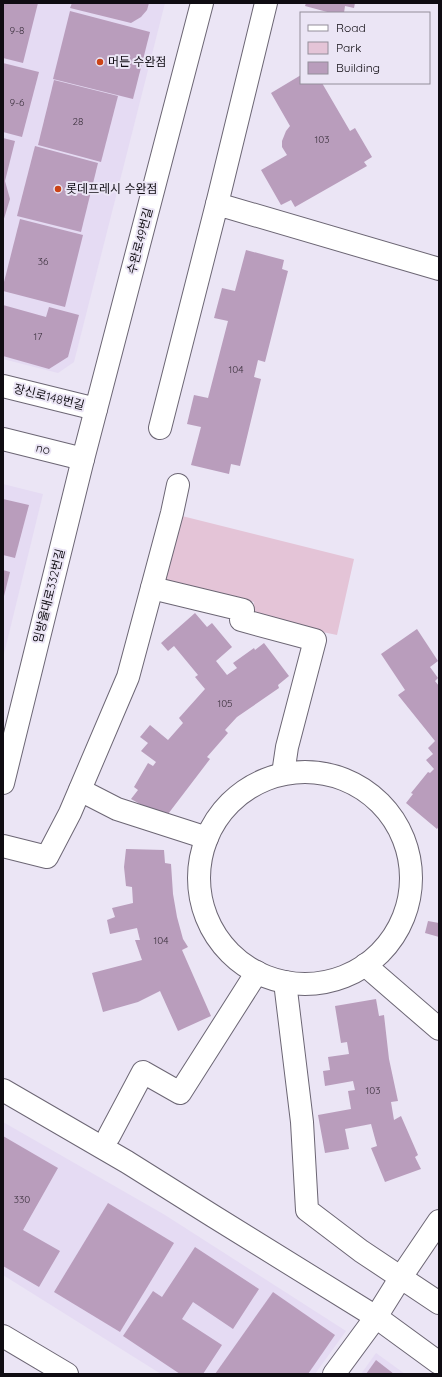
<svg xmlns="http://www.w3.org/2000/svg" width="442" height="1377" viewBox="0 0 442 1377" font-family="Quicksand,'Noto Sans KR',sans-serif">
  <rect width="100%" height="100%" fill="#ebe5f5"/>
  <!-- built -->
  <g fill="#e5dbf3">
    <path d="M3,3H165L74,362L58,373L3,359Z"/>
    <path d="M3,484L43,494L3,658Z"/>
    <path d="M3,1122L165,1215L346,1331L315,1374H161L3,1275Z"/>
    <path d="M376,1353L405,1374H361Z"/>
  </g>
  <!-- green -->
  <path fill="#e4c4d7" d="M182,516L354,559L337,635L251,617L254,602L165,583Z"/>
  <!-- building -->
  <g fill="#b99dbc">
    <path d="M3,3H38L23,63L3,58Z"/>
    <path d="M72,3H149L147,10L141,17L131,23L70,8Z"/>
    <path d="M306,3H355L354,8L345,6L344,13H331L305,6Z"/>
    <path d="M70,11L150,32L133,99L53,79Z"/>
    <path d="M3,63L39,72L22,137L3,132Z"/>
    <path d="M301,75V83H322L350,131L355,128L372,157L364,162L367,166L295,207L291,200L281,205L261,170L287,155L282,147V141L286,131L290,126L271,93Z"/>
    <path d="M54,80L118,96L101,162L38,145Z"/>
    <path d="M3,138L15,141L5,181L10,199L3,222Z"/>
    <path d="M35,146L98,163L81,232L17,216Z"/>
    <path d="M20,219L83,235L65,307L3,291V286Z"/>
    <path d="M246,250L284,260L282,269L288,271L265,362L258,360L254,377L261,379L240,466L231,464L229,474L191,465L201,427L187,424L194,395L208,398L228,321L214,318L222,288L235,291Z"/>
    <path d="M3,305L46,317L49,307L79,315L68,357L49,369L3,356Z"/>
    <path d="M3,499L29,505L15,558L3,555Z"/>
    <path d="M3,570L10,572L4,596H3Z"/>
    <path d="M195,613L207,627L212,623L232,647L216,661L227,675L237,668L233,663L254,648L255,650L264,643L289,676L278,685L279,688L237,717L225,730L228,733L207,757L210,759L165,818L131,799L138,790L134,787L148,763L153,766L156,762L141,751L148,743L140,737L150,725L168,740L183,723L179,718L205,689L195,677L198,675L174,646L168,651L161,643Z"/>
    <path d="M417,629L438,661L430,667L438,678L435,681L439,686V826L437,829L406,803L413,794L411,793L428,772L430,773L434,769L426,760L433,754L428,748L435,741L398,695L405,690L381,654Z"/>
    <path d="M126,849L164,850L165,863L171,864L173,894L177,917L183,939L188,947L182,950L211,1016L178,1031L160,991L138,1002L103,1012L92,973L142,960L135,940H140L137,928L110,934L107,920L115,917L112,908L133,903L132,887L126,886L124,867Z"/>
    <path d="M428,921L439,923V937L425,933Z"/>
    <path d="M376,999L379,1016L384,1015L389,1059L398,1101L391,1102L394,1120L401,1116L418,1155L415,1157L421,1169L385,1182L371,1148L377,1146L371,1124L345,1129L349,1149L325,1153L318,1115L351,1109L348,1091L355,1090L353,1081L325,1086L323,1071L330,1070L328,1057L349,1054L347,1042L341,1043L335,1006Z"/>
    <path d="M3,1136L58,1168L23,1230L60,1251L39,1287L3,1266Z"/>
    <path d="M108,1203L174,1243L120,1332L54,1292Z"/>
    <path d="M195,1247L259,1289L233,1329L193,1302L182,1319L222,1345L203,1374H180L123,1336L153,1291L162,1297Z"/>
    <path d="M273,1292L335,1335L308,1374H215Z"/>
    <path d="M376,1360L394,1374H366Z"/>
  </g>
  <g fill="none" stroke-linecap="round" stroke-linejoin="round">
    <!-- minor casing -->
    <g stroke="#6c6674" stroke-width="24">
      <g id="minor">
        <path d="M217,204L266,3"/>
        <path d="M3,386L96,409"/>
        <path d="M160,428L217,204L439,269"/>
        <path d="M3,439L83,459"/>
        <path d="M152,588L243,610L241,620L315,640L287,747L283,774"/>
        <circle cx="305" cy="878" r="106"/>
        <path d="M3,783L83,459L202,3"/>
        <path d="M80,790L117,809L207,838"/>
        <path d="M3,846L47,857L70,813L128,677L172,513L178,485"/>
        <path d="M365,965L439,1029"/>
        <path d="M285,982L302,1122L307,1210L361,1251L439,1303"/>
        <path d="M3,1090L127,1162L213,1216L376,1317L439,1363"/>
        <path d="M109,1136L143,1072L180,1093L257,972"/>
        <path d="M334,1374L376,1317L401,1277L439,1221"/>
      </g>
    </g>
    <!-- major casing -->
    <g stroke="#6c6674" stroke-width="24">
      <path id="major" d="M3,1336L67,1374"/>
    </g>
    <!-- minor -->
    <use href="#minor" stroke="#fff" stroke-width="22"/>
    <!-- major -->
    <use href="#major" stroke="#fff" stroke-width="22"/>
  </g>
  <!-- markers -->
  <g fill="#cb4316" stroke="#ebe5f5" stroke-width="1.5">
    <circle cx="100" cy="62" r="4"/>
    <circle cx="58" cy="189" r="4"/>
  </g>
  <g text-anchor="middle" stroke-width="4" stroke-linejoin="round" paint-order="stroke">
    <!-- number labels -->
    <g font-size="10" fill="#3a303c">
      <text x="17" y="34">9-8</text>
      <text x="17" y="106">9-6</text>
      <text x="78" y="125">28</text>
      <text x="322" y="143">103</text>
      <text x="43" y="265">36</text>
      <text x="38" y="340">17</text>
      <text x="236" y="373">104</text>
      <text x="225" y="707">105</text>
      <text x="161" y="944">104</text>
      <text x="373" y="1094">103</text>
      <text x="22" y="1203">330</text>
    </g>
    <!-- poi labels -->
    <g font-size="12" fill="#0f0c12" stroke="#ebe5f5" text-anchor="start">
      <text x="108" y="66">머든 수완점</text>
      <text x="66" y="193">롯데프레시 수완점</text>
    </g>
    <!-- street labels -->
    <g font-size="12" fill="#0f0c12" stroke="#ebe5f5">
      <text transform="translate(140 241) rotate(-75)" y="4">수완로49번길</text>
      <text transform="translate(49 397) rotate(14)" y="4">장신로148번길</text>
      <text transform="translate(43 449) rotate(14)" y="4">no</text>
      <text transform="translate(49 596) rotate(-76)" y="4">임방울대로332번길</text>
    </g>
  </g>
  <!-- border -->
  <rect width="442" height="1377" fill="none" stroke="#0f0c12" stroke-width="8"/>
  <!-- legend -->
  <rect x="300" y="12" width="130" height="72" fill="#ebe5f5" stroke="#938e9a"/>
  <rect x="308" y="25" width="20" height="6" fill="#ffffff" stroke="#938e9a"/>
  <text x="336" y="32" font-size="12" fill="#0f0c12">Road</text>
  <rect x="308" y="42" width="20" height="12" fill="#e4c4d7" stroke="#938e9a"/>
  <text x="336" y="52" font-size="12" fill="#0f0c12">Park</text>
  <rect x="308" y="62" width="20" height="12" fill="#b99dbc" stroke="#938e9a"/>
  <text x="336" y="72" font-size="12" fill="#0f0c12">Building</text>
</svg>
